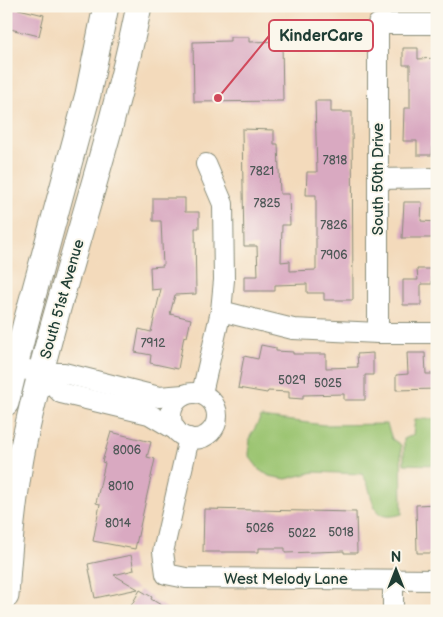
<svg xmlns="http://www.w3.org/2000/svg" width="443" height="617" viewBox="0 0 443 617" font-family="'Balsamiq Sans',sans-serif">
  <rect width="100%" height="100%" fill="#fbf7ec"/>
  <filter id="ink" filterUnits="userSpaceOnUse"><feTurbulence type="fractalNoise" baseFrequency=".02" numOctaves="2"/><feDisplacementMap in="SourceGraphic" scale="10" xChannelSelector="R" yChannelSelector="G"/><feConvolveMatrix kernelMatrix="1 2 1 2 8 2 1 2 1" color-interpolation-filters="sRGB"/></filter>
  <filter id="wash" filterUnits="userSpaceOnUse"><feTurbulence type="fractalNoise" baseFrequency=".0096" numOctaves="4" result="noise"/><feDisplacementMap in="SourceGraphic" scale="20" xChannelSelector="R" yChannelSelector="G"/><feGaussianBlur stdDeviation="1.12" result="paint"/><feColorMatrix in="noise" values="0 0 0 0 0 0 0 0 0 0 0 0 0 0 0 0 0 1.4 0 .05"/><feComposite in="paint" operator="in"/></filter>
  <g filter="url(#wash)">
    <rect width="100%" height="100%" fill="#f3dabb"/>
    <!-- green -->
    <g fill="#9cc572" stroke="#5e8153">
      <path d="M261,417L324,425L387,424L392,439L401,445L402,514C365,525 377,493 362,474L314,472L286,479L269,476L259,469L249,456L250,437Z"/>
      <path d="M415,419H437V465L404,464V439L413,435Z"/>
    </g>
    <g id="blocks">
      <!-- building -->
      <g fill="#d9a9c1">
        <path d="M6,6L44,15L39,36L6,28Z"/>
        <path d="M230,37H249V42L282,41L283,101L194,102L193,42L230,41Z"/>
        <path d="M403,48H418V59L437,58V142H433L432,155H417V141H403L404,108H410V65H403Z"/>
        <path d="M315,101H331V112H352L353,300H324V293H307V284L275,285V291H244V276H258L257,246H244L242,129L274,130V144H278L280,194H289L290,225H282L281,262L290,261V271L316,270V195H306L307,172H317Z"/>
        <path d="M153,198H185V212H199V228H195L196,294L175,295L170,314L191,319L187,337L184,336L178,369L150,363L151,355L135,352L139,329L151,332L161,289L151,290L150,267L163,266L161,221H153Z"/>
        <path d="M404,202H422L421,221L437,222V237H432V238H402Z"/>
        <path d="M417,269H432V284H421V305H403V280H418Z"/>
        <path d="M261,345L276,348V351L293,352V354H326V368L358,367L357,354L373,353V375H365V400H344V394L303,395V399L289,398V392L268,391L267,393L238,388L244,356L258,359Z"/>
        <path d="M407,353H425L426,374H437V389L396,390V375L408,374Z"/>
        <path d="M111,432L151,442L147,457L155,459L135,549L93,541L100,504L96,503L105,463L102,462Z"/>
        <path d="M437,504V546H433V553H417L416,505Z"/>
        <path d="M204,509L356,512L357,553H344V551L285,553V548H259V552H203Z"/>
        <path d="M131,555L134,570L114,575L138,589L95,598L88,564Z"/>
        <path d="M140,590L152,597L151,599L171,611H128Z"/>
      </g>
    </g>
  </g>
  <g filter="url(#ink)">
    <use href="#blocks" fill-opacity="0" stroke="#898c78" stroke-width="1"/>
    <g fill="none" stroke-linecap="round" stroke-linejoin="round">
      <!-- minor casing -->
      <g stroke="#898c78" stroke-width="22">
        <g id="minor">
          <path d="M378,179L437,178"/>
          <path d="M221,311L293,329L378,333H437"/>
          <path d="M378,333V24H437"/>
          <path d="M6,365L41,373H64L159,397L184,395"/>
          <path d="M41,373L61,393L149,414L176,430"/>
          <circle cx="194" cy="416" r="23"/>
          <path d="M202,393L221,311L224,280L223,204L206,164"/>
          <path d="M189,438L163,552L166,574L186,578L437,580"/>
          <path d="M393,611V580"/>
        </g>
      </g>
      <!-- major casing -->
      <g stroke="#898c78" stroke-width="27">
        <g id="major">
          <path d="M6,403L26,322L88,94L106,6"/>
          <path d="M6,596C9,545 14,492 24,442C56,295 109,154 139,6"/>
        </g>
      </g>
      <!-- minor -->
      <use href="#minor" stroke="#fff" stroke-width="20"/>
      <!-- major -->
      <use href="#major" stroke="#fff" stroke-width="25"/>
    </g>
  </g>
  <g text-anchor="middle" stroke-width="4" stroke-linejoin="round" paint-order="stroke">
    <!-- number labels -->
    <g font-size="12" fill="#4e5857">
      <text x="335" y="164">7818</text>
      <text x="262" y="175">7821</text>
      <text x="267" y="207">7825</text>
      <text x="334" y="229">7826</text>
      <text x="334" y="259">7906</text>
      <text x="153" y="347">7912</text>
      <text x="292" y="384">5029</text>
      <text x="328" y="387">5025</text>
      <text x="127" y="454">8006</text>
      <text x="121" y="490">8010</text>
      <text x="118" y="527">8014</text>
      <text x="260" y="532">5026</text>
      <text x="341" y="536">5018</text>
      <text x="302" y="537">5022</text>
    </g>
    <!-- street labels -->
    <g font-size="15" fill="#1f3d34" stroke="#fbf7ec">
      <text transform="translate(378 179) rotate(-90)" y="5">South 50th Drive</text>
      <text transform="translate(62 299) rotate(-74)" y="5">South 51st Avenue</text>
      <text x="286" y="584">West Melody Lane</text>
    </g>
  </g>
  <!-- callouts -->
  <path fill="none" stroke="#d1495b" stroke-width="2" d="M218 98L269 36"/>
  <circle fill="#d1495b" stroke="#fbf7ec" stroke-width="2" cx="218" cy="98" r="5"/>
  <rect fill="#fbf7ec" stroke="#d1495b" stroke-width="2" x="269" y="20" width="104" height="31" rx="5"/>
  <g font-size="16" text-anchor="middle" font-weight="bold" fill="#1f3d34">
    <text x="321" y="41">KinderCare</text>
  </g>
  <!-- margin -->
  <rect width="443" height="617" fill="none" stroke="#fbf7ec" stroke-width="25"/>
  <!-- north arrow -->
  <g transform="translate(396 570)" stroke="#fbf7ec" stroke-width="4" paint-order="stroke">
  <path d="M0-4L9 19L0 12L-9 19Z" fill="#1f3d34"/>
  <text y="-8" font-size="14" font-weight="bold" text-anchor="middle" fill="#1f3d34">N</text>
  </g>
</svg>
